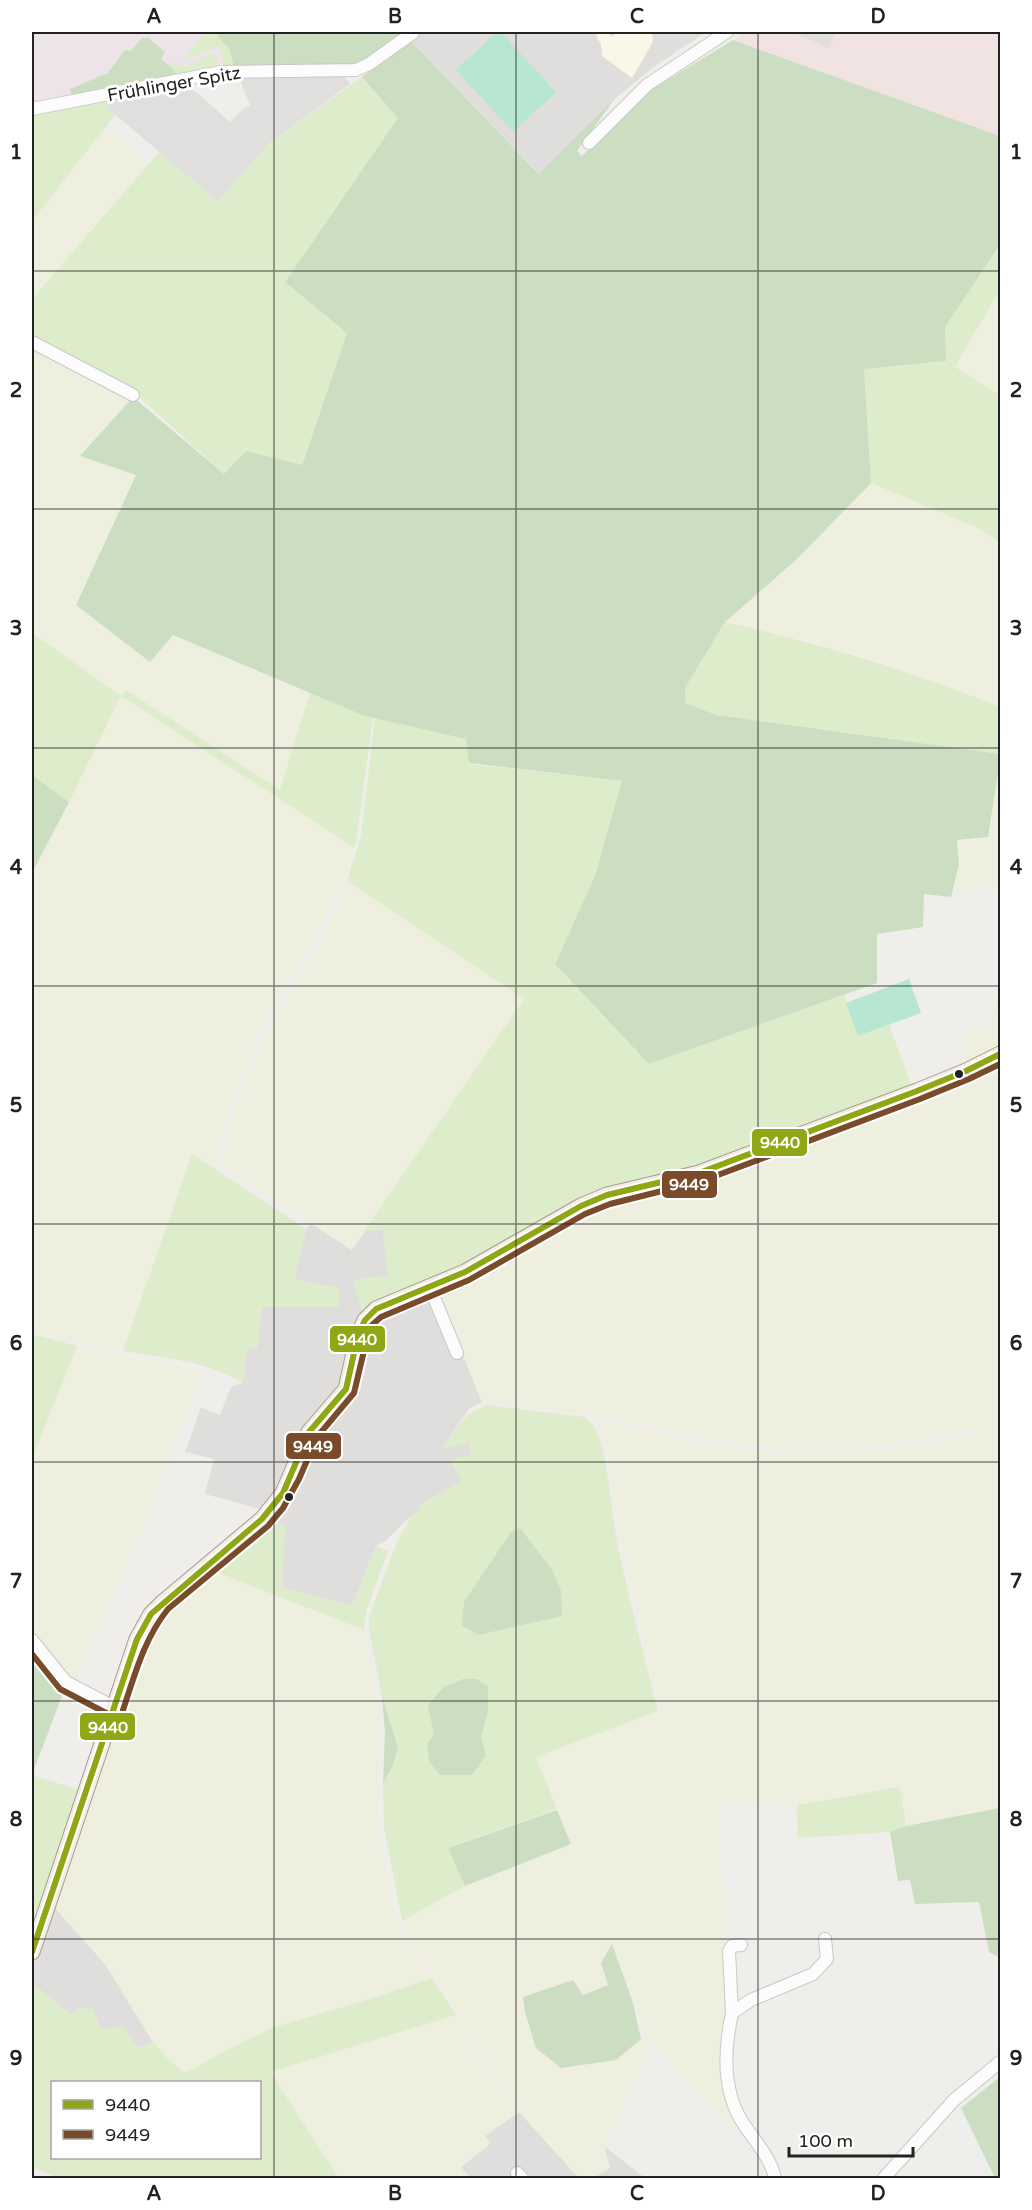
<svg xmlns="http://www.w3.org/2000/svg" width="1032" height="2210" viewBox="0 0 1032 2210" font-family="'Varela Round',sans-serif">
  <rect width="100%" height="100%" fill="#f0eeeb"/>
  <!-- residential -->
  <g fill="#dfdedc">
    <path d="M423,32H706L652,68L617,97L540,174L411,41Z"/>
    <path d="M311,1223L352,1250L364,1231L383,1229L388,1276L362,1310L427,1284L437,1291L482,1402L470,1408L443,1446L446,1448L469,1442L472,1454L462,1481L419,1505L422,1510L410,1517L384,1542L376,1546L352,1606L282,1588L274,1513L205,1494L214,1459L185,1452L201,1407L220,1415L231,1387L243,1383L247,1348H257L262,1307L339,1288L294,1280L306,1229Z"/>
    <path d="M53,1906L105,1964L153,2042L138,2048L71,2015L41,1990L32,1985V1968Z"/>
    <path d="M519,2112L579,2178H470L461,2167L490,2144L485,2136Z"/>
    <path d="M604,2146L645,2178H593L610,2168Z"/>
  </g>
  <!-- commercial -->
  <path fill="#f1e3e1" d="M743,32H1000V136L733,40Z"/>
  <!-- industrial -->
  <path fill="#ede4e9" d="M32,32H409L231,67L222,66L212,71L32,104Z"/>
  <!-- education -->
  <path fill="#f8f7e8" d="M596,32H606L613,37L616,32H652L653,42L632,78L602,56L601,43L598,40Z"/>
  <!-- farmland -->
  <g fill="#efefdf">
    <path d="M105,128L149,165L32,299V221Z"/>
    <path d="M1000,289V395L955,367Z"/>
    <path d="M32,351L95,385L102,380L133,397L81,456L137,474L149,662L173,635L310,693L280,791L126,690L121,696L353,847L349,869L324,920L269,1015L243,1071L217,1154L220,1171L192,1154L123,1351L32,1332V873L121,696L32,633Z"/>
    <path d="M871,483L976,527L1000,542V707L954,688L880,662L809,641L725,622L797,559Z"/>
    <path d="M1000,760V886L951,891L959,864L957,840L988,837Z"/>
    <path d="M347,881L525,999L352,1250L234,1173L226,1165L223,1154L233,1116L258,1051L330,923Z"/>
    <path d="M1000,1000V1050L970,1063L963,1056V1049L971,1031L988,1025L996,1002Z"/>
    <path d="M1000,1060V1808L906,1826L899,1787L797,1805L719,1803L728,2019L725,2033L741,2126H731L683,2081L644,2032L612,1944L601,1963L609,1984L583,1995L523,1997L641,2039L642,2032L651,2048L604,2146L610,2168L593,2178H579L528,2122L478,2051L435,1977L408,1941L402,1921L465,1886L571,1844L536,1757L660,1710L617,1521L606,1446L600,1426L593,1418L691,1442L771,1453L897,1449L976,1435L974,1429L889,1444L825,1449L774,1448L725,1442L613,1418L495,1402H482L437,1291L568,1216L991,1066L996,1070V1063Z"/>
    <path d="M77,1346L201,1371L143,1528L75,1680L51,1657L32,1630V1459Z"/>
    <path d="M214,1571L364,1630L380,1714L378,1831L396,1915L406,1942L432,1978L370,1999L275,2027L244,2041L185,2073L167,2058L153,2042L105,1964L53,1906L140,1652L147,1637L163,1614Z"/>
    <path d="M456,2015L472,2049L519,2112L485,2136L490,2143L461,2167L470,2178H339L270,2072Z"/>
  </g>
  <!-- grass -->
  <g fill="#ddeccb" fill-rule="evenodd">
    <path d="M206,32H222L218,37L229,48L234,67L224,65L220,49L217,47L195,56L184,58Z"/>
    <path d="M211,54L215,55L219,67L178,77L171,67L174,62L183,68Z"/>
    <path d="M362,77L398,118L285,282L347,333L301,466L246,451L224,474L136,394L32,336V299L160,151L218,201L268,144Z"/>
    <path d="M110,99L107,108L115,115L32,221V114Z"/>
    <path d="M1000,246V289L955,367L1000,395V542L976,527L871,483L864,369L946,361L945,326Z"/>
    <path d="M725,622C821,644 909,670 1000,707V754L716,715L686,703L685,688Z"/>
    <path d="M32,633L121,696L126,690L280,790L310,693L373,718L356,843L353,847L121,696L69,802L32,775Z"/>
    <path d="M375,718L467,739L469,764L623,781L595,876L555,964L649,1064L844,995L858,1036L889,1025L912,1087L697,1170L604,1192L427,1284L362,1311L353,1280L388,1275L383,1230L364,1231L524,999L347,881L361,836Z"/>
    <path d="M192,1154L306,1229L294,1280L339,1288V1307H262L257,1349L247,1348L243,1383C207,1361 164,1358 123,1351Z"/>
    <path d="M32,1334L77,1346L32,1459Z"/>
    <path d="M487,1405L584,1417C591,1422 595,1426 598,1434C609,1467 611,1508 617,1542C629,1599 644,1655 658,1711L536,1757L557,1809L449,1847L465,1886L402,1921L384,1827L383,1783L393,1766L398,1748L382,1696L369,1630V1616L398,1539L407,1525L410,1517L421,1510L419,1505L462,1481L450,1460L472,1454L469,1443L446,1448L443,1446C456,1429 465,1411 487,1405Z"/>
    <path d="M274,1513L276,1523L285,1525L282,1588L352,1606L376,1546L388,1551L366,1612L364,1630L214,1571L211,1567Z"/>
    <path d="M32,1775L83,1791L32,1941Z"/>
    <path d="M900,1787L906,1826L890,1832L798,1838L797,1805Z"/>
    <path d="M432,1978L456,2015L270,2072L339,2178H59L32,2168V1985L41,1990L71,2015L77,2008L93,2009L101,2029L124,2027L138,2048L153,2042L167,2058L185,2073L244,2041L275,2027L370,1999ZM52,2082H260V2158H52Z"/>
  </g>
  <!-- forest -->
  <g fill="#cbdec1">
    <path d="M222,32H409L367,61L348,66L234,67L229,48L218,37Z"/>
    <path d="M142,38H148L165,52L161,59L171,67L178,77L72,97L70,89L108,73L125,50L131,51Z"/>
    <path d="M733,40L1000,136V245L945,327L946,361L864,369L871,483L797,559L725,622L685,688L686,703L716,715L1000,754V760L988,837L957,840L959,864L951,897L924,894L923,927L877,934V983L649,1064L555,964L595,876L622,781L469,763L466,739L365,716L173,635L150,662L76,605L136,475L80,456L133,397L224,474L246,451L302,465L347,333L285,282L398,118L362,77L411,41L539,174L616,97L577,151L582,156L654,88Z"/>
    <path d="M32,775L69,802L32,873Z"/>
    <path d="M520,1528L553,1571L561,1591L562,1616L478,1635L462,1625L464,1602L511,1532Z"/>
    <path d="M32,1644L65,1688L32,1775Z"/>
    <path d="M463,1679H476L488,1686V1711L481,1737L486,1755L472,1775H440L430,1763L427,1745L434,1734L428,1705L444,1687Z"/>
    <path d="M382,1696L398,1748L393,1766L383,1783L385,1733Z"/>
    <path d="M1000,1808V1958L989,1952L979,1902L915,1904L910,1880L898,1881L890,1832L906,1826Z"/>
    <path d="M557,1810L571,1844L465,1886L448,1848Z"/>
    <path d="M612,1944L633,2003L641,2039L616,2060L561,2068L536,2048L525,2012L523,1997L573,1980L583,1995L608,1985L601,1963Z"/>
    <path d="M1000,2077V2178H995L961,2108Z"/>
  </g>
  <!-- pitch -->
  <g fill="#b7e6d2">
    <path d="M497,32H501L556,92L513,132L456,70Z"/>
    <path d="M909,979L921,1013L858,1036L846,1003Z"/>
  </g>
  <!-- parking -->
  <g fill="#e0dfde">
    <path d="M792,32H836L829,48Z"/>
    <path d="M244,75L345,77L350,84L268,144L218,201L107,108L110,99L188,85L230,122L242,110L250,105L241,83Z"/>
  </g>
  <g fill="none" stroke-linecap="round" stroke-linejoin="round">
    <!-- minor casing -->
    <g stroke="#c9c8c7" stroke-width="14">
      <g id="minor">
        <path d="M32,109L221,72L356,70L369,64L414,32"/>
        <path d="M589,143L647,85L727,32"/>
        <path d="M32,342L133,395"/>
        <path d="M430,1288L457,1353"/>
        <path d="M32,1640L66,1682L114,1707"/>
        <path d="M732,2013L729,1951L732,1946L741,1945"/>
        <path d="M517,2173L522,2178"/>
        <path d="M775,2178C771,2159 756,2142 745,2126C722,2094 724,2050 732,2013L751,2000L813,1974L827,1959L825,1939"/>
        <path d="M884,2178L954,2100L1000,2062"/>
      </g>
    </g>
    <!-- major casing -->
    <g stroke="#a79c86" stroke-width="17">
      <path id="major" d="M32,1952L137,1639L151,1614L162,1603L262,1519L283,1493L309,1432L346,1389L358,1335L365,1320L376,1309L465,1272L581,1206L607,1195L699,1173L917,1091L966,1071L1000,1054"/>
    </g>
    <!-- minor -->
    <use href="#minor" stroke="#fdfcfc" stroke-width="12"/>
    <!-- major -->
    <use href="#major" stroke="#f3ede7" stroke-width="15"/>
    <!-- bus-1 casing -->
    <g stroke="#fff" stroke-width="10">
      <path id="bus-1" d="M32,1952L137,1639L151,1614L262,1519L283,1493L309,1432L346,1389L358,1335L365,1320L376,1309L465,1272L581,1206L607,1195L699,1173L917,1091L966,1071L1000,1054"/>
    </g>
    <!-- bus-2 casing -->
    <g stroke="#fff" stroke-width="10">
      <g id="bus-2">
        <path d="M32,1654L60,1689L110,1715"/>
        <path d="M123,1710C135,1674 144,1639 168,1609L268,1526L283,1508L299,1479L317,1437L354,1393L367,1338L372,1325L381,1317L469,1280L585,1214L610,1204L702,1181L920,1099L969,1079L1000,1064"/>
      </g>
    </g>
    <!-- bus-1 -->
    <use href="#bus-1" stroke="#8fa714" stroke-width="6"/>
    <!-- bus-2 -->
    <use href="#bus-2" stroke="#7a4b2a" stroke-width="6"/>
  </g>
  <!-- grid -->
  <path fill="none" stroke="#222" stroke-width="1.5" stroke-opacity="0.55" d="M274,32V2178M516,32V2178M758,32V2178M32,271H1000M32,509H1000M32,748H1000M32,986H1000M32,1224H1000M32,1462H1000M32,1701H1000M32,1939H1000"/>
  <!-- markers -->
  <g fill="#222" stroke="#fff" stroke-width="2">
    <circle cx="959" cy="1074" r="5"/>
    <circle cx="289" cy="1497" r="5"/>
  </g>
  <g text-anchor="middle" stroke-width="6" stroke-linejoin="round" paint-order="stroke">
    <!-- street labels -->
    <g font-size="18" fill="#222" stroke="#fff">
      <text transform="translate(174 84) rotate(-10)" y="6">Frühlinger Spitz</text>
    </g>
  </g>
  <g stroke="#fff" stroke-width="2">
    <rect x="751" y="1128" width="57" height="29" rx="6" fill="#8fa714"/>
    <rect x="661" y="1170" width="57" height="29" rx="6" fill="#7a4b2a"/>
    <rect x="329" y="1325" width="57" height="28" rx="6" fill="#8fa714"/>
    <rect x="285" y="1432" width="57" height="28" rx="6" fill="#7a4b2a"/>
    <rect x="79" y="1712" width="57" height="29" rx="6" fill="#8fa714"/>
  </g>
  <g font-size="16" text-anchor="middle" font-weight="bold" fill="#fff">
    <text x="780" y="1148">9440</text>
    <text x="689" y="1190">9449</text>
    <text x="357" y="1345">9440</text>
    <text x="313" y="1452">9449</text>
    <text x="108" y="1733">9440</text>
  </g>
  <!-- border -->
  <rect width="1032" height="2210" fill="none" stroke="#ffffff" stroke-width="66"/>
  <!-- legend -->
  <rect x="51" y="2081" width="210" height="78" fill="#ffffff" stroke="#a7a7a7" stroke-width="1.5"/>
  <rect x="63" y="2100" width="30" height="9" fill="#8fa714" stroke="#a7a7a7" stroke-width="1.5"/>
  <text x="105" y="2111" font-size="18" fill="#222222">9440</text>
  <rect x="63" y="2130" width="30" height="9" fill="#7a4b2a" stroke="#a7a7a7" stroke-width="1.5"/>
  <text x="105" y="2141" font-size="18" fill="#222222">9449</text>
  <!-- scale -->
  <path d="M789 2147v9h124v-9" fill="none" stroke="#222222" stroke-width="3"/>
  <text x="798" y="2147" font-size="18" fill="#222222" stroke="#ffffff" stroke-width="4.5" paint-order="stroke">100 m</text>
  <rect x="33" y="33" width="966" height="2144" fill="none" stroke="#222" stroke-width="2"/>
  <g font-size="20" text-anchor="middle" font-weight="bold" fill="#222">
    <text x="154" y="23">A</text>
    <text x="395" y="23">B</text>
    <text x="637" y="23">C</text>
    <text x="878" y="23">D</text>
    <text x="16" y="159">1</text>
    <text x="1016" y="159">1</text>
    <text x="16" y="397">2</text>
    <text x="1016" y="397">2</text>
    <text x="16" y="635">3</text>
    <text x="1016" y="635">3</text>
    <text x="16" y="874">4</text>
    <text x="1016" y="874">4</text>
    <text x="16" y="1112">5</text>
    <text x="1016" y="1112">5</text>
    <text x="16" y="1350">6</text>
    <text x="1016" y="1350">6</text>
    <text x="16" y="1588">7</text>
    <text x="1016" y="1588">7</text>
    <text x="16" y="1826">8</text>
    <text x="1016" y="1826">8</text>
    <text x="16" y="2065">9</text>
    <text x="1016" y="2065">9</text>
    <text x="154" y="2200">A</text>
    <text x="395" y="2200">B</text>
    <text x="637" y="2200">C</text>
    <text x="878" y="2200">D</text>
  </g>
</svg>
